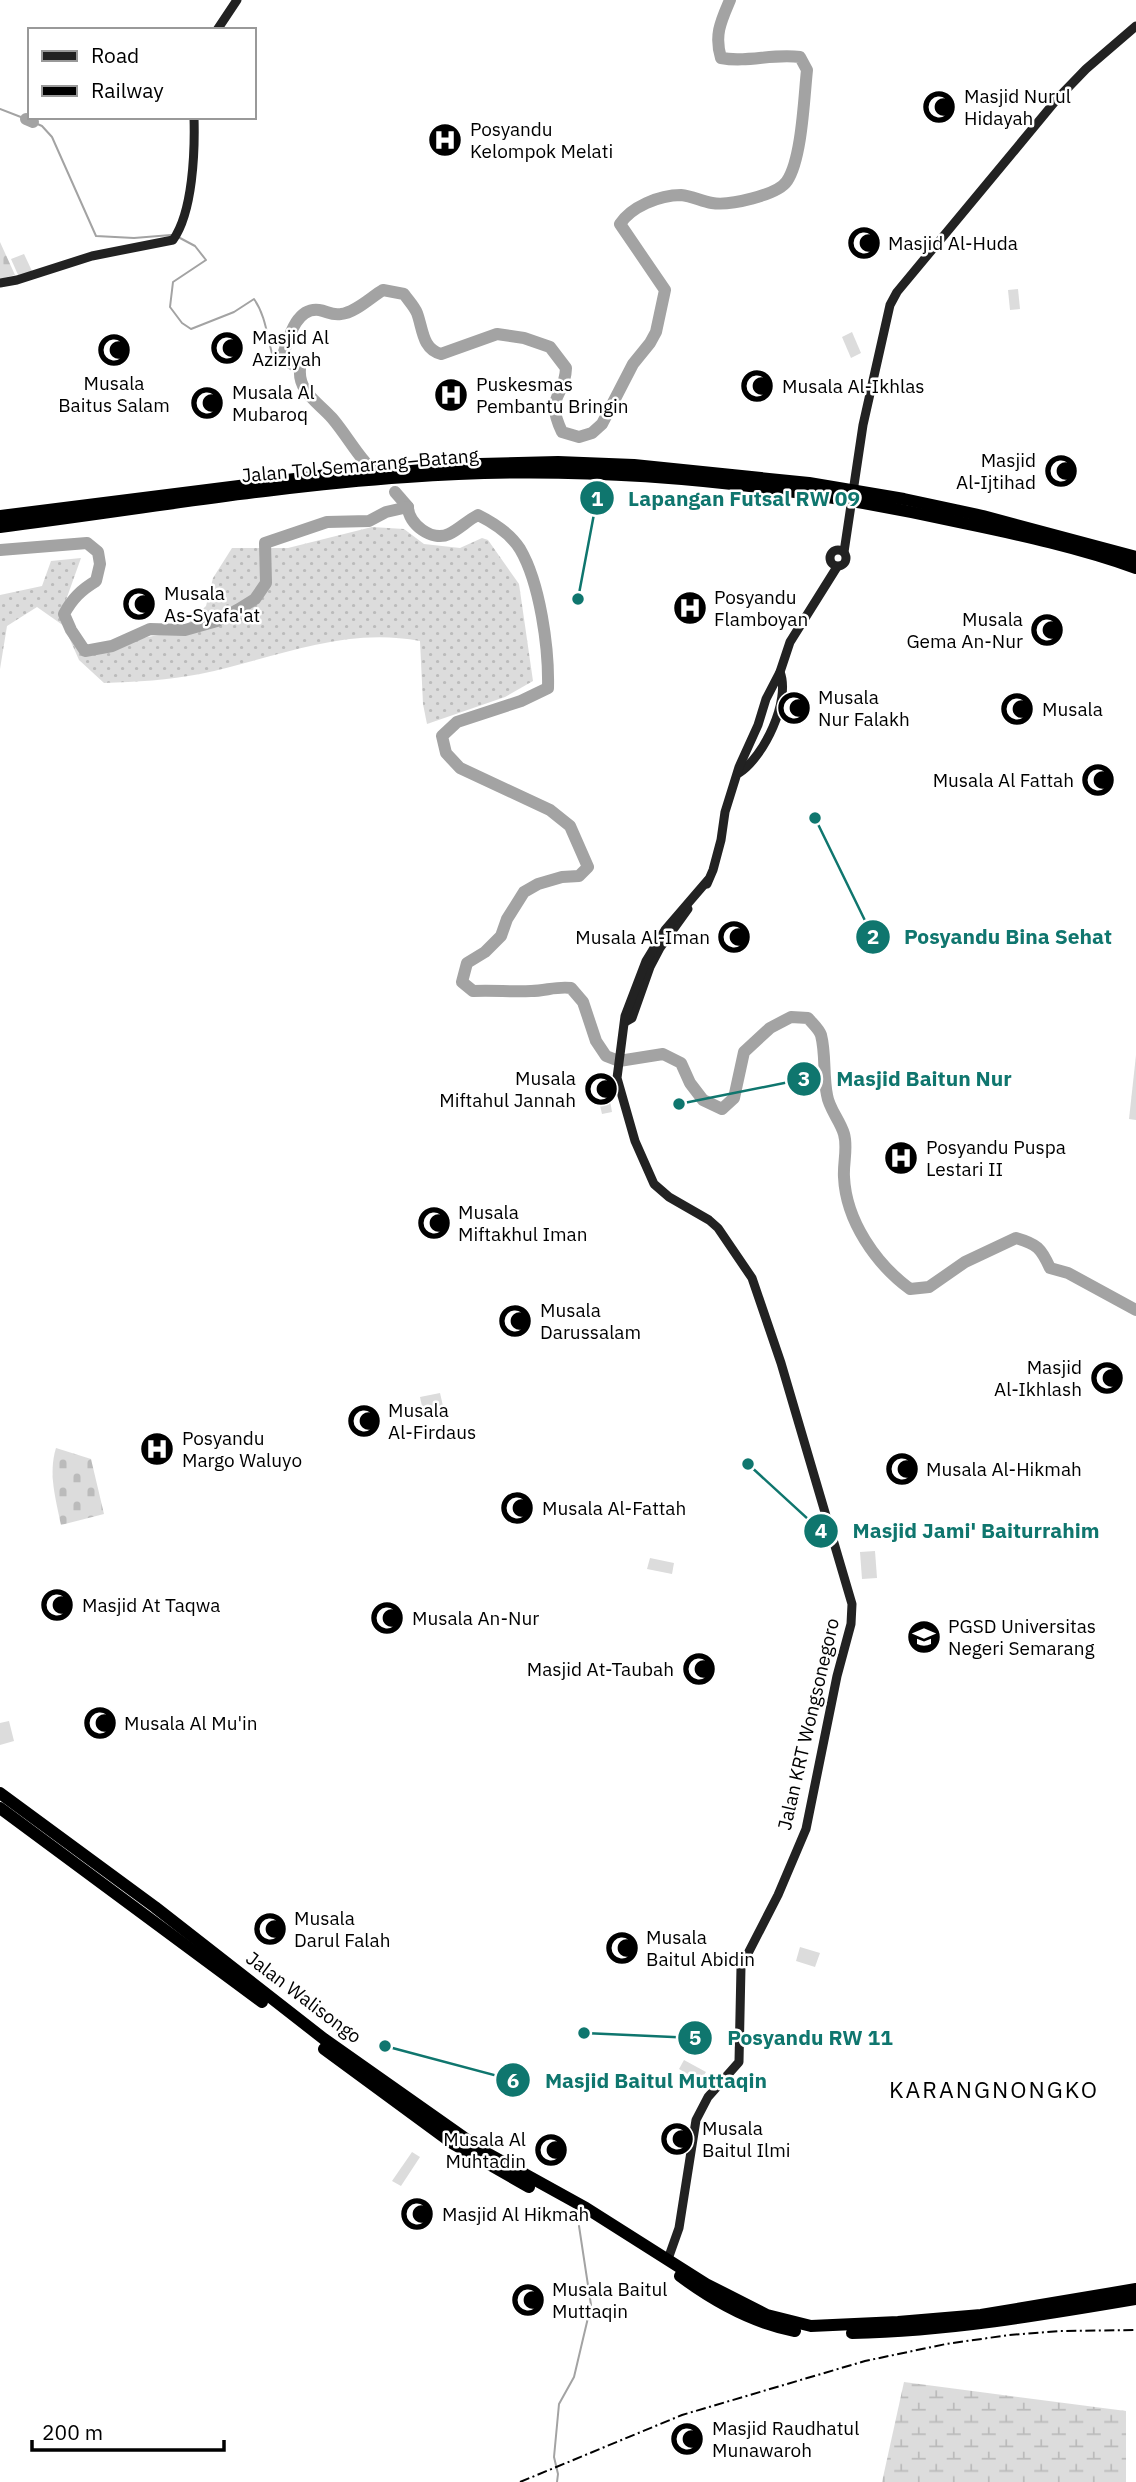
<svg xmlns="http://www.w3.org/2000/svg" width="1136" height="2482" viewBox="0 0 1136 2482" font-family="'IBM Plex Sans',sans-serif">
  <defs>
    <pattern id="grass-dots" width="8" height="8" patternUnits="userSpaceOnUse" patternTransform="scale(1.75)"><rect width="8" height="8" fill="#dcdcdc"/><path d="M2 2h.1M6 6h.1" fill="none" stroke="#bbb" stroke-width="1.8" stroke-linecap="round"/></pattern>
    <pattern id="forest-firs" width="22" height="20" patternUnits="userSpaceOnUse" patternTransform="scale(1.75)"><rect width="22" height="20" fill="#dcdcdc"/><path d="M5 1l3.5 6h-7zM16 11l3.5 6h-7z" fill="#bbb"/></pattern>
    <pattern id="wetland-marsh" width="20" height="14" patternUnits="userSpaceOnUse" patternTransform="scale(1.75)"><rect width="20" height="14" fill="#dcdcdc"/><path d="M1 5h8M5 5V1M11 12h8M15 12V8" fill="none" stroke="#bbb"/></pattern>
    <pattern id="cemetery-stones" width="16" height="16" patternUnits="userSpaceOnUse" patternTransform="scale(1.75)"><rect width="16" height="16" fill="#dcdcdc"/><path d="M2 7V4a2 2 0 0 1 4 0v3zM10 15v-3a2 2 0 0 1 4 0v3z" fill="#bbb"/></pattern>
  </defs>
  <rect width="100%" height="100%" fill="#fff"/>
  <!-- grass -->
  <path fill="url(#grass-dots)" d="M372,527L404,529L424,544L460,548L482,538L488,540L519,584L533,681L505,697L427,724L423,704L420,641C342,626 274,659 200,674C169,680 136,682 104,683L79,660L64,626L37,607L7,626L0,669V595L42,586L51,561L81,558L66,600L72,623L86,644L91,648L106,649L137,639L180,631L206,606L213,578L232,548H288Z"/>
  <!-- forest -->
  <path fill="url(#forest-firs)" d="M1136,1055V1120L1129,1119Z"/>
  <!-- wetland -->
  <path fill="url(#wetland-marsh)" d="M904,2382L1126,2411V2482H882Z"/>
  <!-- cemetery -->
  <g fill="url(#cemetery-stones)">
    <path d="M0,242L15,275L0,279Z"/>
    <path d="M56,1448L91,1459L104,1514L61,1525C56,1499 48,1474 56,1448Z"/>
  </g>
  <!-- park -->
  <g fill="#dcdcdc">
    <path d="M24,254L32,271L19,277L11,259Z"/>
    <path d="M1018,289L1020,309L1010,310L1008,290Z"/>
    <path d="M852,332L861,353L851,358L842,337Z"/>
    <path d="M609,1095L612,1112L602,1114L598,1097Z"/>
    <path d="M440,1393L443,1406L423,1411L420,1397Z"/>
    <path d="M875,1551L877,1578L862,1579L860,1552Z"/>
    <path d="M650,1558L674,1563L672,1574L647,1569Z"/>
    <path d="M9,1721L14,1741L0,1745V1723Z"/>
    <path d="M800,1947L820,1953L815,1967L796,1961Z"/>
    <path d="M684,2060L706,2072L700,2081L679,2069Z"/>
    <path d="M412,2152L420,2157L401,2186L392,2181Z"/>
  </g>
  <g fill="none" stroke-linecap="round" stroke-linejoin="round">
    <!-- stream -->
    <g stroke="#a3a3a3" stroke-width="2">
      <path d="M0,109L26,119"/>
      <path d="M33,122L42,126L52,137L96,236L134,238L171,235"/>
      <path d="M180,238L195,246L206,260L173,282L170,307L182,323L191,329L234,312L254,299C266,316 267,337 273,357L282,358"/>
      <path d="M557,2482L558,2474L554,2457L559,2404L574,2377L591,2305L579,2226"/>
    </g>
    <!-- river -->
    <g stroke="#a3a3a3" stroke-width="12">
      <path d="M26,119L33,122"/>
      <path d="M365,462C353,448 344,432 332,418C318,402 298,392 300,369L282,358C288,341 295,307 319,310C327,311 332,316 341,314C355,313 371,297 383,290L404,294C408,300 414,306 417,313C423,329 422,349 441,354L497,334L524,338L550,347L566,368C565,399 544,394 562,432L579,437L592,433L602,424L633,364L650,343L656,332L665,290L620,224C631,207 659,195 681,195C692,196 701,201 712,203C729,206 778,195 787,181C802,159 804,97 807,70L800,57C773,53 748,63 721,58C714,35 721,21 730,0"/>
      <path d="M395,492L408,507"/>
      <path d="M0,550L87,543L98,552L100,564L96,581C81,590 72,599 64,614L71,630L85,651L112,646L150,629L185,630L217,621L239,609L255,599L266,583L265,543L327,522L369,521L386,512L408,507C408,524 432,542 449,534C458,530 468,520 478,515C494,523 510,533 520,549C540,583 549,648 548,688L521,701L457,722L442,736L446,753L460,768L550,810L570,826L588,867L579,876L562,877L538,884L524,892L507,919L501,936L485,952L467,963L462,982L473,991C493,990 512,992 531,991C545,991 557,986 571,988L583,1002L596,1041L606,1056L619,1061L663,1054L681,1063L690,1083L703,1100L722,1109L734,1098L744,1052L770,1028L791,1017L808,1018C812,1023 819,1029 821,1035C826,1054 823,1076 827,1095C829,1109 840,1120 844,1134C848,1148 843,1163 844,1177C846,1221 876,1264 910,1289L929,1287L965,1262L1016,1238C1037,1244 1041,1248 1050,1268L1068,1273L1136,1310"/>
    </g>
    <!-- secondary -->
    <g stroke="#222" stroke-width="9">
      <path d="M217,30L237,0"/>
      <path d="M0,283L17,280L92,256L173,240C193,212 195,151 194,117"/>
      <circle cx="838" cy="558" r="8"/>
      <path d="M844,552L863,425L890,305L897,292L1058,98L1086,69L1136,26"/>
      <path d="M739,773C764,757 791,700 780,672"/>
      <path d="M707,884L713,870L721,840L725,812L739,767L758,725L766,699L780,672L790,642L837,567"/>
      <path d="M625,1022L632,1018L650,967L660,948L688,909"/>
      <path d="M668,2259L679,2228L696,2120L708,2097L739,2062L741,1967L778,1895L806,1829L837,1676L851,1624L852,1604L781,1363L752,1278L718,1228L709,1220L669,1197L654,1184L635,1141L617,1078L625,1016L646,961L665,930L708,880"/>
    </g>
    <!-- highway -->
    <g stroke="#000" stroke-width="12">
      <path d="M0,516L399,466L558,462L634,465L809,483L904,499L983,516L1136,557"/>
      <path d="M0,527C135,510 271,486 407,477C594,463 780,482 963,523C1021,535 1080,548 1136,568"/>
      <path d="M0,1793L155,1907L324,2039L483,2151L586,2208L706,2284L767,2315L811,2326L898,2322L981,2315L1136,2289"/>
      <path d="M0,1808L262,2002"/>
      <path d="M324,2049L452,2143L529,2187"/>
      <path d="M680,2276C715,2302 753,2323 795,2331"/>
      <path d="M852,2333C947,2331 1042,2315 1136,2299"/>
    </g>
    <!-- rail -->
    <path stroke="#000" stroke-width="2" stroke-dasharray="10 3.5 2 3.5" stroke-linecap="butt" d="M520,2482L682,2415L865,2361L946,2344L1009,2335L1060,2331L1136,2330"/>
  </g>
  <!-- icons -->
  <defs>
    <g id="mosque-disc" transform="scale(1.75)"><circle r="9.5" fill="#000" stroke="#fff"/><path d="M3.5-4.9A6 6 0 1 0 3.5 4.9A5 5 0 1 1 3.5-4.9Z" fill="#fff"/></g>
    <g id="hospital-disc" transform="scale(1.75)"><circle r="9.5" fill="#000" stroke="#fff"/><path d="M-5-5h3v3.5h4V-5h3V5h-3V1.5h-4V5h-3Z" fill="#fff"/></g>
    <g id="university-disc" transform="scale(1.75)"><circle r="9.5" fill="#000" stroke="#fff"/><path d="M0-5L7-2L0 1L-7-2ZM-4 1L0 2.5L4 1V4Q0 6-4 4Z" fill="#fff"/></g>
  </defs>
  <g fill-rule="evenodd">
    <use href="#mosque-disc" x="939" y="107"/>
    <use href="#hospital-disc" x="445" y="140"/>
    <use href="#mosque-disc" x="864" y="243"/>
    <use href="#mosque-disc" x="227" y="348"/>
    <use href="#mosque-disc" x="114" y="350"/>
    <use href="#mosque-disc" x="757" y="386"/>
    <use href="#hospital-disc" x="451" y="395"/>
    <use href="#mosque-disc" x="207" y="403"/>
    <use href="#mosque-disc" x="1061" y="471"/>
    <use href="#mosque-disc" x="139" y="604"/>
    <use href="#hospital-disc" x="690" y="608"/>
    <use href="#mosque-disc" x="1047" y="630"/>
    <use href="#mosque-disc" x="794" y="708"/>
    <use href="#mosque-disc" x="1017" y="709"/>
    <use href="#mosque-disc" x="1098" y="780"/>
    <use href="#mosque-disc" x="734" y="937"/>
    <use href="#mosque-disc" x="601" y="1089"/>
    <use href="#hospital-disc" x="901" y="1158"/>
    <use href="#mosque-disc" x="434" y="1223"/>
    <use href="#mosque-disc" x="515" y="1321"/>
    <use href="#mosque-disc" x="1107" y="1378"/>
    <use href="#mosque-disc" x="364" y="1421"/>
    <use href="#hospital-disc" x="157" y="1449"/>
    <use href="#mosque-disc" x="902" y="1469"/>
    <use href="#mosque-disc" x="517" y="1508"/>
    <use href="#mosque-disc" x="57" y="1605"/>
    <use href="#mosque-disc" x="387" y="1618"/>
    <use href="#university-disc" x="924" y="1637"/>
    <use href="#mosque-disc" x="699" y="1669"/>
    <use href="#mosque-disc" x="100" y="1723"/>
    <use href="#mosque-disc" x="270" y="1929"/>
    <use href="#mosque-disc" x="622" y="1948"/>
    <use href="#mosque-disc" x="677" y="2139"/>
    <use href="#mosque-disc" x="551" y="2150"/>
    <use href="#mosque-disc" x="417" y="2214"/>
    <use href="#mosque-disc" x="528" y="2300"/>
    <use href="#mosque-disc" x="687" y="2439"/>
  </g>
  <g text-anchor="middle" stroke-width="5" stroke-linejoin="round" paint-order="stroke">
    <!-- poi labels -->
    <g font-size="19" fill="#000" stroke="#fff" text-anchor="start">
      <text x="964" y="103">Masjid Nurul<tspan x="964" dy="22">Hidayah</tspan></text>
      <text x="470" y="136">Posyandu<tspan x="470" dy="22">Kelompok Melati</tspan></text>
      <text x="888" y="250">Masjid Al-Huda</text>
      <text x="252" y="344">Masjid Al<tspan x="252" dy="22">Aziziyah</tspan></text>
      <text x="114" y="390" text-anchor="middle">Musala<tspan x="114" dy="22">Baitus Salam</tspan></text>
      <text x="476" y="391">Puskesmas<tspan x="476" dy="22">Pembantu Bringin</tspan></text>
      <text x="782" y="393">Musala Al-Ikhlas</text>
      <text x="232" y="399">Musala Al<tspan x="232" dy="22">Mubaroq</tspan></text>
      <text x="1036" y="467" text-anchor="end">Masjid<tspan x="1036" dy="22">Al-Ijtihad</tspan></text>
      <text x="164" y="600">Musala<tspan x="164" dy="22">As-Syafa'at</tspan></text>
      <text x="714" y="604">Posyandu<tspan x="714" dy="22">Flamboyan</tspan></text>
      <text x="1023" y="626" text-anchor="end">Musala<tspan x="1023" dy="22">Gema An-Nur</tspan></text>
      <text x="818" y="704">Musala<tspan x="818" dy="22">Nur Falakh</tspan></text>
      <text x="1042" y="716">Musala</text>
      <text x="1074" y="787" text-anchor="end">Musala Al Fattah</text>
      <text x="710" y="944" text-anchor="end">Musala Al-Iman</text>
      <text x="576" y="1085" text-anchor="end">Musala<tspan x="576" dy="22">Miftahul Jannah</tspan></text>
      <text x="926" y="1154">Posyandu Puspa<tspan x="926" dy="22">Lestari II</tspan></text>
      <text x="458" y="1219">Musala<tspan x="458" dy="22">Miftakhul Iman</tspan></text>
      <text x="540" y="1317">Musala<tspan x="540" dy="22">Darussalam</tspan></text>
      <text x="1082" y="1374" text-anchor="end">Masjid<tspan x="1082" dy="22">Al-Ikhlash</tspan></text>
      <text x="388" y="1417">Musala<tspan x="388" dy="22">Al-Firdaus</tspan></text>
      <text x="182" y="1445">Posyandu<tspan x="182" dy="22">Margo Waluyo</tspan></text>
      <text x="926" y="1476">Musala Al-Hikmah</text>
      <text x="542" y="1515">Musala Al-Fattah</text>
      <text x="82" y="1612">Masjid At Taqwa</text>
      <text x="412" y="1625">Musala An-Nur</text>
      <text x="948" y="1633">PGSD Universitas<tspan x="948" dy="22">Negeri Semarang</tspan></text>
      <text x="674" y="1676" text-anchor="end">Masjid At-Taubah</text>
      <text x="124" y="1730">Musala Al Mu'in</text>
      <text x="294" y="1925">Musala<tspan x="294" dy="22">Darul Falah</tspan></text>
      <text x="646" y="1944">Musala<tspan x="646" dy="22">Baitul Abidin</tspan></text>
      <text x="702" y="2135">Musala<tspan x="702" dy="22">Baitul Ilmi</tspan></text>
      <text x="526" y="2146" text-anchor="end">Musala Al<tspan x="526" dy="22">Muhtadin</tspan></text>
      <text x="442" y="2221">Masjid Al Hikmah</text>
      <text x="552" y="2296">Musala Baitul<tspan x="552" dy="22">Muttaqin</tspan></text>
      <text x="712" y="2435">Masjid Raudhatul<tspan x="712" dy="22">Munawaroh</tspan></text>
    </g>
    <!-- street labels -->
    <g font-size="19" fill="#000" stroke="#fff">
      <text transform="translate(360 465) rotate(-5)" y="7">Jalan Tol Semarang–Batang</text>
      <text transform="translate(808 1724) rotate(-77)" y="7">Jalan KRT Wongsonegoro</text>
      <text transform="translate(304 1997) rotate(37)" y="7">Jalan Walisongo</text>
    </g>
    <!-- quarter labels -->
    <g font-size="23" letter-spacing="2" fill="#000" stroke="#fff">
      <text x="994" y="2098">KARANGNONGKO</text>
    </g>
  </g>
  <!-- callouts -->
  <path fill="none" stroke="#0f766e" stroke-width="2.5" d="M578 599L597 498M815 818L873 937M679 1104L804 1079M748 1464L821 1531M584 2033L695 2038M385 2046L513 2080"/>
  <g fill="#0f766e" stroke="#fff" stroke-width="2.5">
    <circle cx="578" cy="599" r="7"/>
    <circle cx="815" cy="818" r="7"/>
    <circle cx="679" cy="1104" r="7"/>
    <circle cx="748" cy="1464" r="7"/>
    <circle cx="584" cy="2033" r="7"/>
    <circle cx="385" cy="2046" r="7"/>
    <circle cx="597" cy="498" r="18"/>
    <circle cx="873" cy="937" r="18"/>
    <circle cx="804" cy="1079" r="18"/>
    <circle cx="821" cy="1531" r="18"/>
    <circle cx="695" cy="2038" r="18"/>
    <circle cx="513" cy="2080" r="18"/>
  </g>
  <g font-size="21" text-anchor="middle" font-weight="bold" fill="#fff">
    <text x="597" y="506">1</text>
    <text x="873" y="944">2</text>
    <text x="804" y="1086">3</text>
    <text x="821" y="1538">4</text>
    <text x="695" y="2045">5</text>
    <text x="513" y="2088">6</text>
  </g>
  <g font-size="21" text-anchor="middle" font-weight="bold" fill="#0f766e" stroke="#fff" stroke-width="5" stroke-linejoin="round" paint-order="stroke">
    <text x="744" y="506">Lapangan Futsal RW 09</text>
    <text x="1008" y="944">Posyandu Bina Sehat</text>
    <text x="924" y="1086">Masjid Baitun Nur</text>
    <text x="976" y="1538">Masjid Jami' Baiturrahim</text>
    <text x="810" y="2045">Posyandu RW 11</text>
    <text x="656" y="2088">Masjid Baitul Muttaqin</text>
  </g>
  <!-- legend -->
  <rect x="28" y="28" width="228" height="91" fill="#ffffff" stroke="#999999" stroke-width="2"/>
  <rect x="42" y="51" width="35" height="10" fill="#222222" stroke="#999999" stroke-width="2"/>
  <text x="91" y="63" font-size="21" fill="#000000">Road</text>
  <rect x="42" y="86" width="35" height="10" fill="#000000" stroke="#999999" stroke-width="2"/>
  <text x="91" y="98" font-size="21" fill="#000000">Railway</text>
  <!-- scale -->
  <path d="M32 2440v10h192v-10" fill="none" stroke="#000000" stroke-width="3.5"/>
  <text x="42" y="2440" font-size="21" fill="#000000" stroke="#ffffff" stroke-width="5" paint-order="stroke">200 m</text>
</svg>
